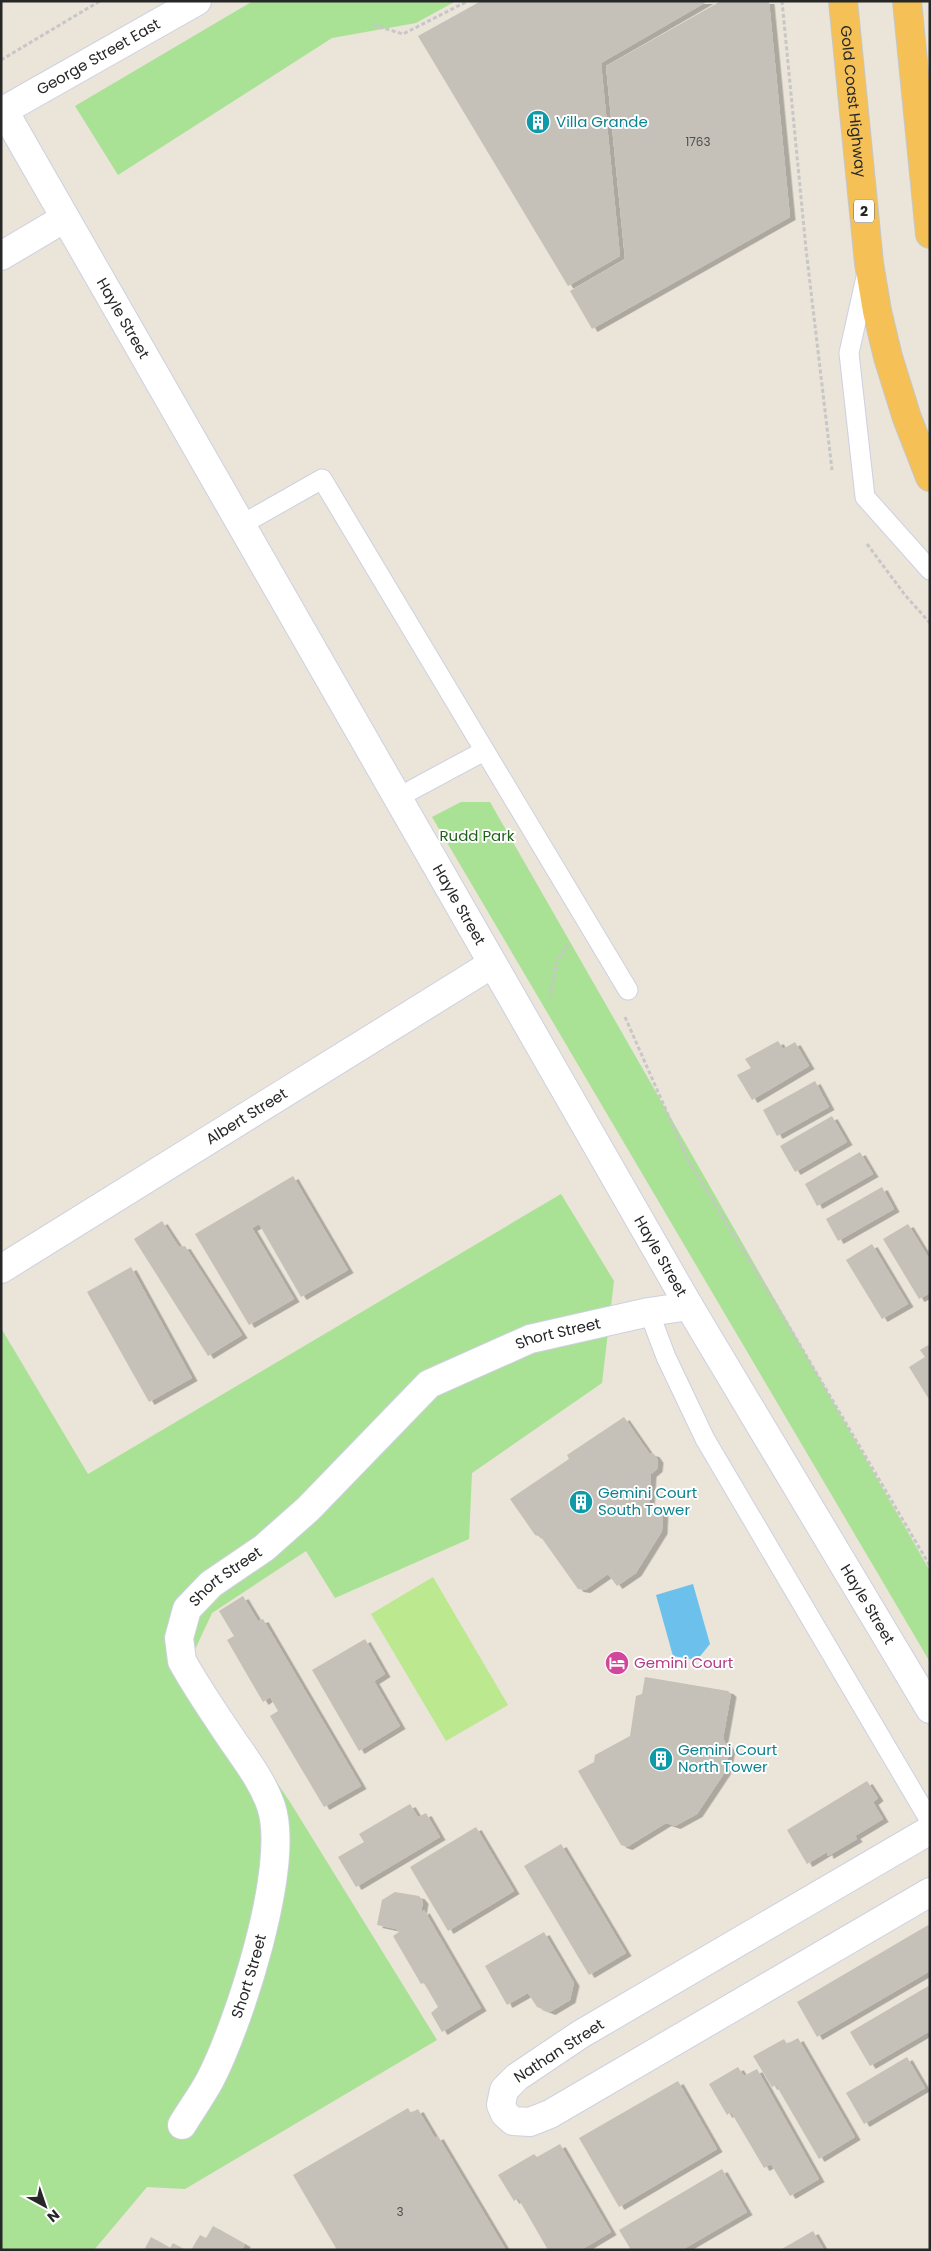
<svg xmlns="http://www.w3.org/2000/svg" width="931" height="2251" viewBox="0 0 931 2251" font-family="Poppins,sans-serif">
  <defs>
    <filter id="shadow"><feDropShadow dx="5.5" dy="3" stdDeviation="0" flood-color="#0004"/></filter>
  </defs>
  <rect width="100%" height="100%" fill="#eae4d9"/>
  <!-- green -->
  <g fill="#a9e195">
    <path d="M253,1H456L416,23L332,38L118,175L75,106Z"/>
    <path d="M461,802H490L930,1571V1662L432,817Z"/>
    <path d="M561,1194L614,1281L602,1383L472,1473L469,1539L335,1598L306,1551L212,1613L192,1656L290,1802L437,2040L185,2189L147,2187L94,2250H1V1328L88,1474Z"/>
  </g>
  <!-- pitch -->
  <path fill="#bce890" d="M433,1577L508,1705L446,1741L371,1614Z"/>
  <!-- water -->
  <path fill="#6bc1ec" d="M693,1584L710,1644L697,1660L673,1656L656,1595Z"/>
  <!-- building -->
  <g fill="#c5c1b9" filter="url(#shadow)">
    <path d="M481,1H708L601,63L620,256L568,286L418,36Z"/>
    <path d="M721,1H769L790,217L592,329L570,291L625,259L606,66Z"/>
    <path d="M778,1041L783,1049L795,1042L809,1066L752,1100L737,1075L751,1068L745,1059Z"/>
    <path d="M815,1081L829,1107L777,1136L763,1110Z"/>
    <path d="M832,1116L847,1142L795,1172L780,1146Z"/>
    <path d="M860,1152L873,1174L817,1206L805,1184Z"/>
    <path d="M293,1176L348,1270L301,1297L259,1224L252,1228L294,1299L249,1325L195,1234Z"/>
    <path d="M882,1187L894,1209L838,1241L826,1219Z"/>
    <path d="M162,1221L179,1247L185,1246L242,1335L208,1356L134,1239Z"/>
    <path d="M908,1224L930,1260V1293L919,1299L883,1239Z"/>
    <path d="M872,1244L908,1304L882,1319L846,1260Z"/>
    <path d="M131,1267L192,1378L149,1402L87,1292Z"/>
    <path d="M930,1344V1401L909,1367L925,1357L920,1350Z"/>
    <path d="M624,1417L649,1453L654,1454L658,1460L657,1469L651,1474L649,1506L663,1508L662,1531L636,1573L617,1586L608,1574L585,1590L578,1589L541,1537L535,1535L510,1499L569,1459L567,1455Z"/>
    <path d="M243,1596L258,1621L263,1619L361,1786L324,1807L270,1716L278,1711L270,1697L263,1702L227,1640L234,1636L219,1611Z"/>
    <path d="M365,1639L385,1674L374,1681L400,1726L359,1751L312,1670Z"/>
    <path d="M645,1677L728,1691L731,1694L723,1739L730,1749L725,1772L697,1814L675,1826L666,1823L627,1847L621,1845L578,1771L594,1762L595,1755L630,1736L636,1696L642,1694Z"/>
    <path d="M867,1781L878,1798L873,1802L883,1819L855,1836L857,1839L828,1856L827,1852L807,1864L787,1830Z"/>
    <path d="M410,1804L418,1817L426,1813L440,1837L356,1887L338,1857L364,1842L359,1834Z"/>
    <path d="M476,1827L514,1891L448,1931L410,1867Z"/>
    <path d="M561,1844L626,1953L589,1975L524,1866Z"/>
    <path d="M395,1892L419,1896L423,1901L421,1913L424,1910L481,2008L442,2032L431,2013L438,2007L424,1983L421,1984L393,1936L399,1932L396,1929L377,1925L382,1900Z"/>
    <path d="M930,1924V1971L817,2037L797,2002Z"/>
    <path d="M544,1932L574,1983L570,2000L550,2012L537,2007L528,1993L507,2005L485,1966Z"/>
    <path d="M930,1985V2031L870,2066L850,2032Z"/>
    <path d="M798,2038L855,2137L819,2159L776,2085L772,2087L753,2056L784,2039L787,2044Z"/>
    <path d="M907,2057L925,2088L864,2124L846,2093Z"/>
    <path d="M738,2067L744,2076L757,2069L819,2179L790,2196L771,2164L764,2168L731,2112L727,2115L709,2084Z"/>
    <path d="M678,2081L717,2149L619,2207L579,2138Z"/>
    <path d="M408,2108L411,2113L418,2109L435,2138L438,2136L506,2250H337L293,2175Z"/>
    <path d="M560,2144L611,2232L581,2250H548L518,2198L514,2201L498,2175L534,2154L537,2157Z"/>
    <path d="M722,2169L747,2212L682,2250H631L619,2230Z"/>
    <path d="M213,2226L245,2244L242,2250H191L200,2235L206,2238Z"/>
    <path d="M813,2231L824,2250H780Z"/>
    <path d="M151,2237L170,2248L173,2243L185,2250H144Z"/>
  </g>
  <g fill="none" stroke-linecap="round" stroke-linejoin="round">
    <!-- service casing -->
    <g stroke="#ced0e1" stroke-width="21">
      <g id="service">
        <path d="M866,277L849,353L865,497L930,570"/>
        <path d="M241,525L322,479L628,990"/>
        <path d="M397,798L484,751"/>
        <path d="M649,1312L666,1357L705,1439L930,1821"/>
      </g>
    </g>
    <!-- minor casing -->
    <g stroke="#ced0e1" stroke-width="30">
      <g id="minor">
        <path id="s1" d="M4,111L689,1306L930,1709"/>
        <path id="s2" d="M1,112L197,1"/>
        <path d="M1,256L65,218"/>
        <path id="s3" d="M1,1269L492,964"/>
        <path d="M930,1830L581,2034L517,2077L504,2090L501,2105L505,2114L513,2121L530,2122L550,2114L930,1892"/>
        <path id="s4" d="M182,2125C191,2110 202,2095 210,2080C239,2024 291,1865 271,1806C263,1783 249,1764 235,1744C217,1717 198,1690 182,1661L179,1638L187,1609L211,1584L264,1548L308,1509L429,1384L530,1339L649,1312L689,1306"/>
      </g>
    </g>
    <!-- trunk casing -->
    <g stroke="#c7c7c7" stroke-width="30">
      <g id="trunk">
        <path id="s5" d="M843,1L869,263L877,311L888,357L907,418L930,477"/>
        <path d="M907,1L930,234"/>
      </g>
    </g>
    <!-- path -->
    <g stroke="#c7c7c7" stroke-width="3" stroke-dasharray="4 2.5" stroke-linecap="butt">
      <path d="M782,1L806,249L832,470"/>
      <path d="M373,25L403,34L468,1"/>
      <path d="M1,60L100,1"/>
      <path d="M867,544L905,595L930,623"/>
      <path d="M550,997L557,961L568,945"/>
      <path d="M625,1017L688,1160L774,1301L930,1566"/>
    </g>
    <!-- service -->
    <use href="#service" stroke="#fff" stroke-width="19"/>
    <!-- minor -->
    <use href="#minor" stroke="#fff" stroke-width="28"/>
    <!-- trunk -->
    <use href="#trunk" stroke="#f5c056" stroke-width="28"/>
  </g>
  <!-- icons -->
  <defs>
    <g id="building-disc" transform="scale(1.25)"><circle r="9.5" fill="#0f9aa8" stroke="#fff"/><path d="M-4-6H4V6H1V3H-1V6H-4ZM-2.5-4.3h1.7v1.8h-1.7ZM.8-4.3h1.7v1.8H.8ZM-2.5-1h1.7V.8h-1.7ZM.8-1h1.7V.8H.8Z" fill="#fff"/></g>
    <g id="hotel-disc" transform="scale(1.25)"><circle r="9.5" fill="#d1479c" stroke="#fff"/><path d="M-6-4.5h1.5V1H6V5H4.5V3h-9V5H-6ZM-4 0a1.8 1.8 0 1 1 3.6 0ZM.5 0V-2.5h3Q6-2.5 6 0Z" fill="#fff"/></g>
  </defs>
  <g fill-rule="evenodd">
    <use href="#building-disc" x="538" y="122"/>
    <use href="#building-disc" x="581" y="1502"/>
    <use href="#hotel-disc" x="617" y="1663"/>
    <use href="#building-disc" x="661" y="1759"/>
  </g>
  <g text-anchor="middle" stroke-width="4" stroke-linejoin="round" paint-order="stroke">
    <!-- number labels -->
    <g font-size="12" fill="#4e4e4c">
      <text x="698" y="146">1763</text>
      <text x="400" y="2216">3</text>
    </g>
    <!-- shield labels -->
    <rect fill="#fff" stroke="#686868" stroke-width="1" x="854" y="199.5" width="20" height="23" rx="4"/>
    <g font-size="14" font-weight="bold" fill="#272727">
      <text x="864" y="216">2</text>
    </g>
    <!-- street labels -->
    <g font-size="15" fill="#272727" stroke="#fff">
      <text dy="5" stroke="none"><textPath href="#s2" startOffset="112">George Street East</textPath></text>
      <text dy="5" stroke="none"><textPath href="#s5" startOffset="101">Gold Coast Highway</textPath></text>
      <text dy="5" stroke="none"><textPath href="#s1" startOffset="239">Hayle Street</textPath></text>
      <text dy="5" stroke="none"><textPath href="#s1" startOffset="915">Hayle Street</textPath></text>
      <text dy="5" stroke="none"><textPath href="#s3" startOffset="289">Albert Street</textPath></text>
      <text dy="5" stroke="none"><textPath href="#s1" startOffset="1320">Hayle Street</textPath></text>
      <text dy="5" stroke="none"><textPath href="#s4" startOffset="1032">Short Street</textPath></text>
      <text dy="5" stroke="none"><textPath href="#s4" startOffset="612">Short Street</textPath></text>
      <text dy="5" stroke="none"><textPath href="#s1" startOffset="1725">Hayle Street</textPath></text>
      <text dy="5" stroke="none"><textPath href="#s4" startOffset="164">Short Street</textPath></text>
      <text transform="translate(559 2051) rotate(-33)" y="5">Nathan Street</text>
    </g>
    <!-- culture labels -->
    <g font-size="15" fill="#0d838f" stroke="#fff" text-anchor="start">
      <text x="556" y="127">Villa Grande</text>
      <text x="598" y="1498">Gemini Court<tspan x="598" dy="17">South Tower</tspan></text>
      <text x="678" y="1755">Gemini Court<tspan x="678" dy="17">North Tower</tspan></text>
    </g>
    <!-- park labels -->
    <g font-size="15" fill="#23621a" stroke="#fff">
      <text x="477" y="841">Rudd Park</text>
    </g>
    <!-- hotel labels -->
    <g font-size="15" fill="#b23c85" stroke="#fff" text-anchor="start">
      <text x="634" y="1668">Gemini Court</text>
    </g>
  </g>
  <!-- border -->
  <rect width="931" height="2251" fill="none" stroke="#272727" stroke-width="5"/>
  <!-- north arrow -->
  <g transform="translate(45 2206) rotate(140)" stroke="#ffffff" stroke-width="4" paint-order="stroke">
  <path d="M0-4L9 19L0 12L-9 19Z" fill="#272727"/>
  <text y="-8" font-size="14" font-weight="bold" text-anchor="middle" fill="#272727">N</text>
  </g>
</svg>
